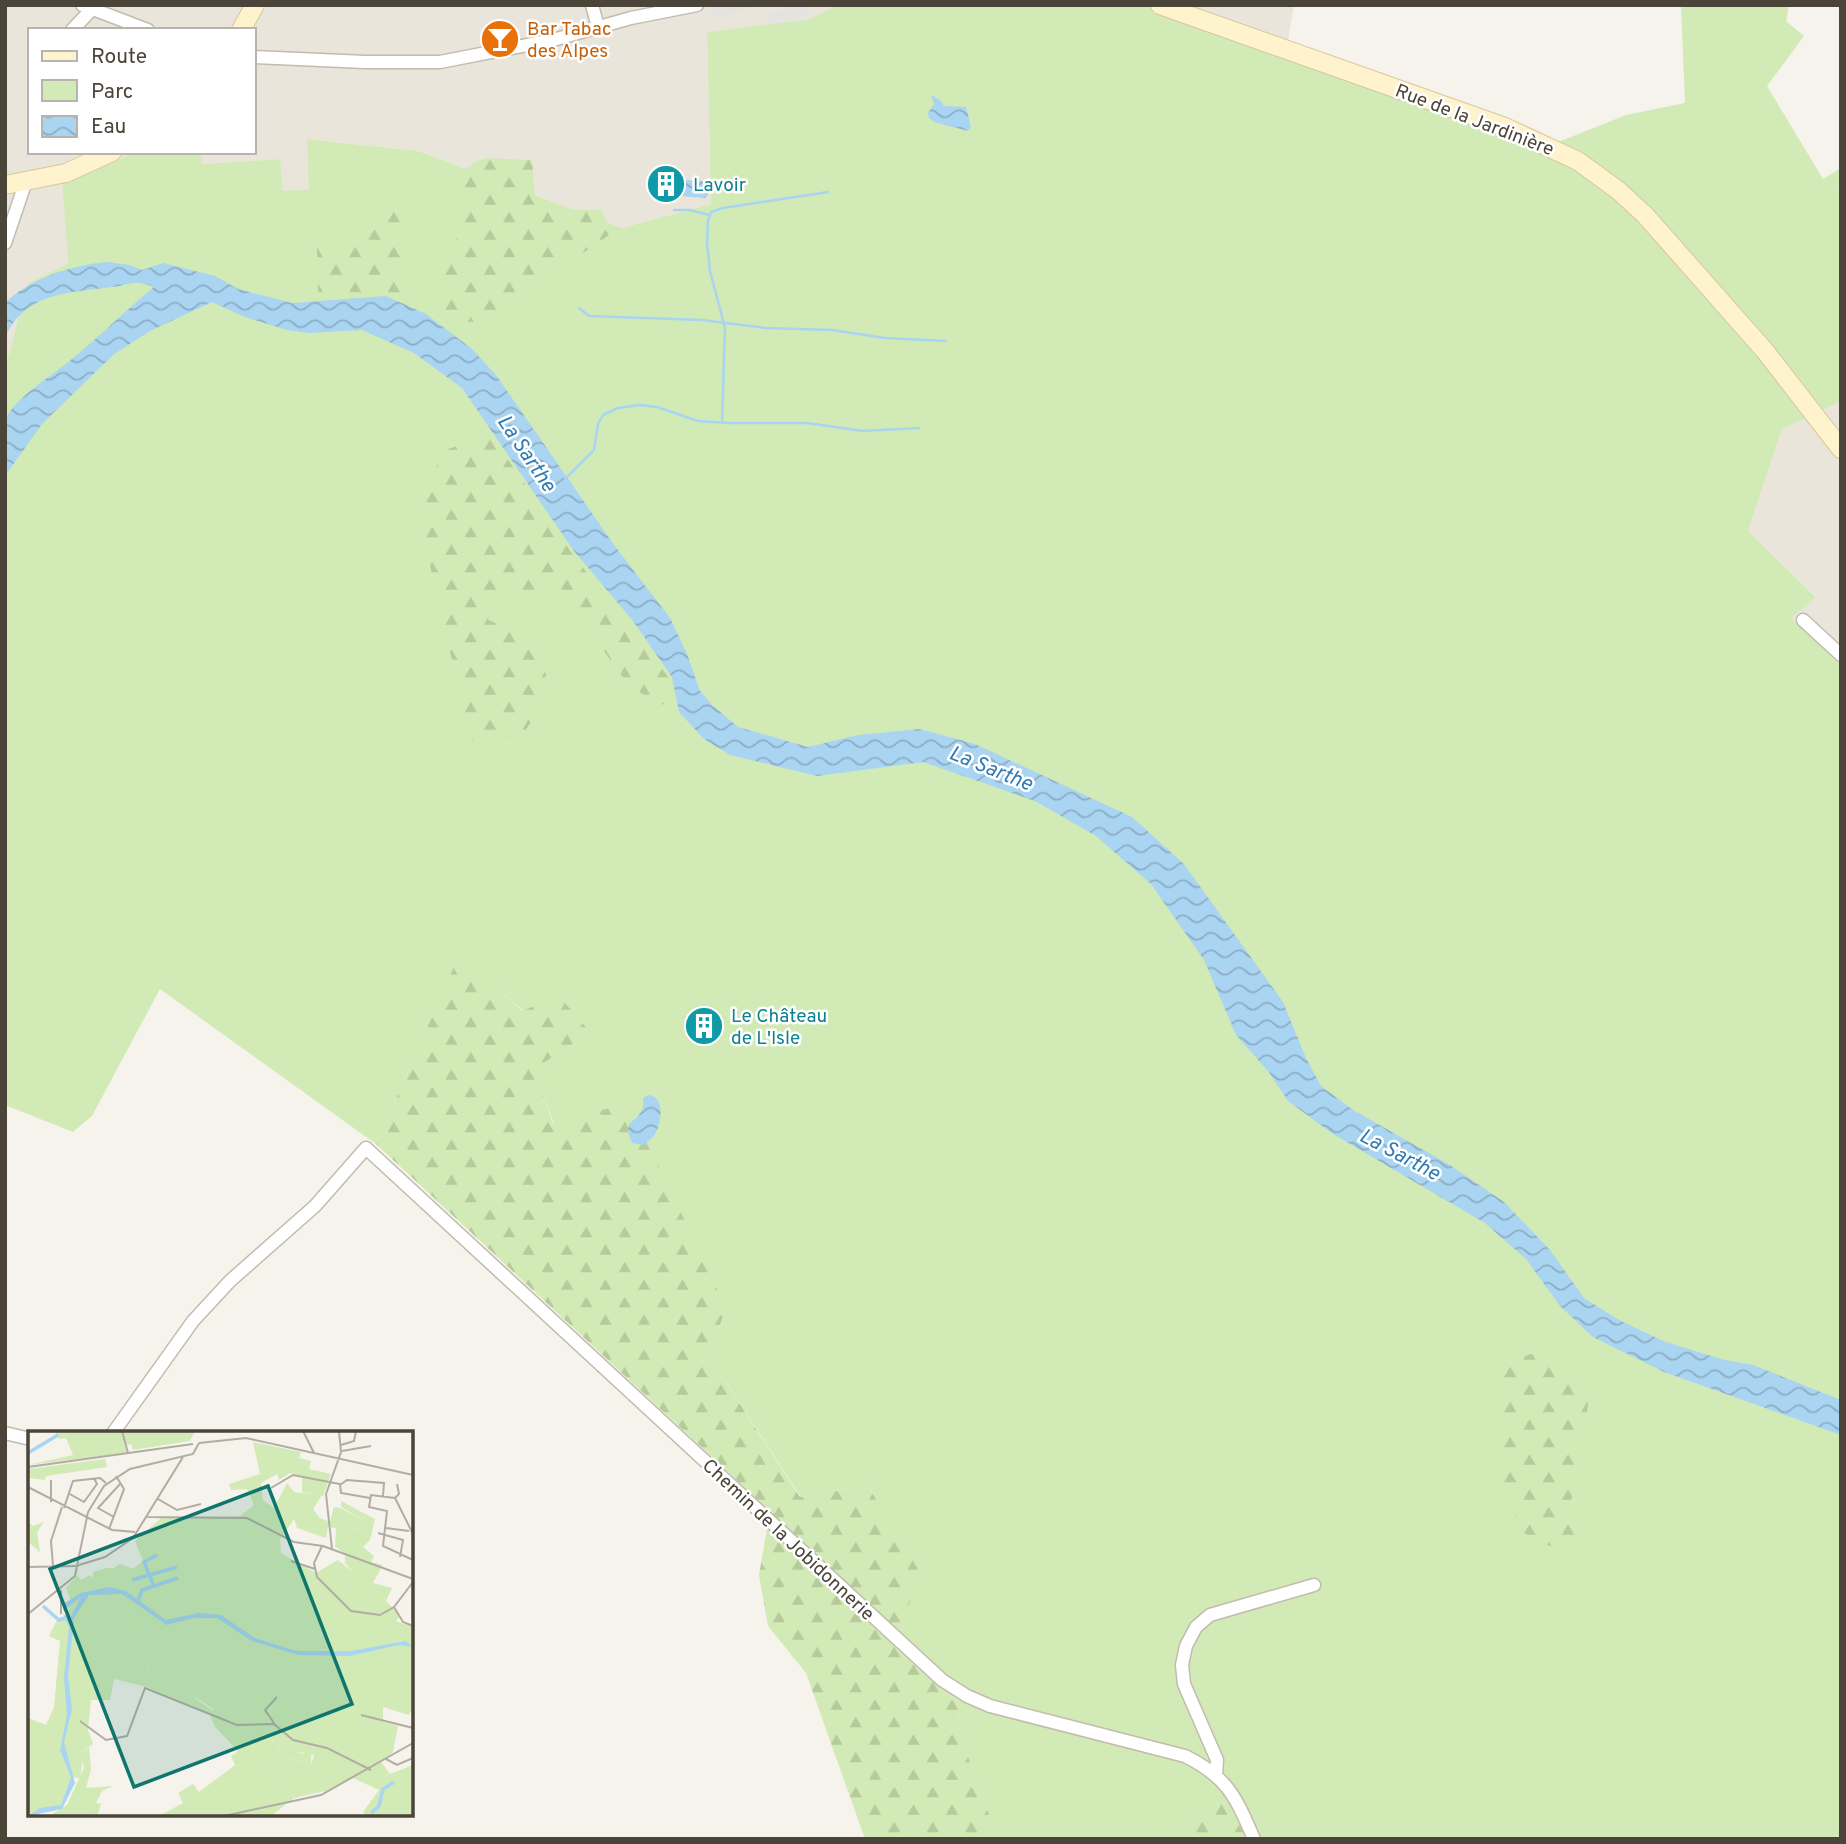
<svg xmlns="http://www.w3.org/2000/svg" width="1846" height="1844" viewBox="0 0 1846 1844" font-family="Overpass,sans-serif">
  <defs>
    <pattern id="forest-firs" width="22" height="20" patternUnits="userSpaceOnUse" patternTransform="scale(1.75)"><rect width="22" height="20" fill="#d2eab5"/><path d="M5 1l3.5 6h-7zM16 11l3.5 6h-7z" fill="#b6ca9c"/></pattern>
    <pattern id="water-waves" width="16" height="10" patternUnits="userSpaceOnUse" patternTransform="scale(1.75)"><rect width="16" height="10" fill="#a9d4f2"/><path d="M0 5q4-4 8 0t8 0" fill="none" stroke="#8caec5"/></pattern>
  </defs>
  <rect width="100%" height="100%" fill="#f6f3ec"/>
  <!-- residential -->
  <g fill="#eae5da">
    <path d="M5,5H836L811,19L707,32L711,204L622,228L418,151L308,139L310,189L283,191L279,159L201,164V152H254V30H30V152H131L121,159L62,181L68,265L27,285L5,370Z"/>
    <path d="M1179,5H1294L1288,40Z"/>
    <path d="M1841,401V665L1790,617L1816,596L1748,531L1782,429Z"/>
  </g>
  <!-- green -->
  <path fill="#d2eab5" d="M836,5H1179L1288,40L1459,112L1551,145L1626,115L1685,103L1681,5H1789L1786,21L1804,36L1767,86L1823,179L1841,190V401L1782,429L1748,531L1816,597L1791,618L1841,665V1839H1246L1227,1797L1159,1839H998L963,1743L957,1702L896,1649L918,1571L868,1486L801,1497L709,1356L726,1308L554,1123L532,1070L523,1011L460,954L376,1144L160,989L92,1116L73,1132L5,1105V370L27,284L68,264L62,180L121,159L131,152H201V164L280,159L283,191L309,189L307,139L418,151L622,228L711,204L707,32L810,19Z"/>
  <!-- forest -->
  <g fill="url(#forest-firs)">
    <path d="M488,158L532,160L535,196L552,209L601,210L612,233L586,251L550,270L518,305L477,322L437,321L447,251L465,228L460,174L476,161Z"/>
    <path d="M1841,168V190L1823,179Z"/>
    <path d="M402,203L408,295L369,296L324,300L318,290L317,245L368,234L385,209Z"/>
    <path d="M490,433L575,558L632,627L670,680L674,703L658,705L627,683L571,605L537,592L509,589L490,610L488,620L511,629L528,646L546,674C543,702 538,714 521,736L486,742H473L448,644L421,526L424,488L446,450Z"/>
    <path d="M460,953L522,1011L559,996L590,1032L533,1070L553,1123L629,1103L726,1308L709,1356L800,1497L868,1486L919,1571L896,1649L957,1702L963,1743L998,1839H865L806,1673L768,1626L759,1575L770,1511L376,1144Z"/>
    <path d="M1536,1353L1564,1368L1590,1393L1571,1502L1584,1533L1550,1546L1524,1533L1501,1488L1498,1421L1503,1361Z"/>
    <path d="M1227,1797L1246,1839H1159Z"/>
  </g>
  <!-- parking -->
  <g fill="#e5e3e0">
    <path d="M713,5H754V7L712,18L710,10Z"/>
    <path d="M784,5H807L809,15L769,25L766,13L784,9Z"/>
  </g>
  <!-- water -->
  <g fill="url(#water-waves)">
    <path d="M931,95L940,100L944,106L966,107L971,127L968,131L934,122L929,118L928,113L934,104Z"/>
    <path d="M682,180L704,181L707,184L708,195L705,198L682,196L679,191Z"/>
    <path d="M107,262L130,265L142,270L163,263L215,276L238,289L292,303L386,296L426,314L472,349L496,375L614,545L670,618L687,654L700,691L712,705L738,727L808,747L858,735L920,729L975,744L1132,817L1184,864L1283,1002L1306,1058L1321,1086L1353,1110L1450,1165L1504,1202L1550,1250L1584,1298L1619,1320L1663,1341L1724,1360L1753,1365L1841,1400V1435L1664,1372L1593,1337L1560,1306L1526,1259L1485,1223L1333,1134L1288,1101L1268,1071L1236,1035L1204,960L1151,884L1096,836L1035,801L923,762L817,776L730,755L704,739L679,712L672,677L633,621L574,551L462,388L414,353L362,330L310,333L287,330L245,317L212,302L150,331L114,354L42,424L5,476C5,460 2,435 5,421C11,400 56,373 72,359C100,336 126,310 154,287C136,279 129,285 112,287C68,293 25,292 5,338V303C30,278 73,265 107,262Z"/>
    <path d="M648,1095C663,1096 662,1115 658,1127C656,1135 650,1140 644,1145L632,1143L628,1132L629,1124C639,1116 645,1111 643,1098Z"/>
  </g>
  <g fill="none" stroke-linecap="round" stroke-linejoin="round">
    <!-- stream -->
    <g stroke="#a9d4f2" stroke-width="2.5">
      <path d="M674,210H690L709,215"/>
      <path d="M579,308L589,316L702,320L766,328L832,330L885,338L946,341"/>
      <path d="M722,423L725,328L710,271L707,243L708,221L711,212L723,208L828,192"/>
      <path d="M565,479L594,450L598,424L603,415L618,408L640,405L657,407L698,421L729,423H807L863,431L919,428"/>
    </g>
    <!-- street casing -->
    <g stroke="#c2bbae" stroke-width="15">
      <g id="street">
        <path d="M82,5L148,30"/>
        <path d="M592,5L598,27"/>
        <path d="M72,30L92,9"/>
        <path d="M254,57L365,62H440L553,40L631,18L697,5"/>
        <path d="M5,243L26,181"/>
        <path d="M1803,620L1841,655"/>
        <path d="M5,1433L30,1439"/>
        <path d="M113,1433L193,1321L230,1281L315,1206L366,1148L942,1680L967,1696L990,1706L1185,1756C1228,1777 1236,1798 1254,1839"/>
        <path d="M1216,1774L1217,1760L1184,1684L1182,1665L1186,1646L1196,1627L1210,1615L1314,1585"/>
      </g>
    </g>
    <!-- secondary casing -->
    <g stroke="#d6c79b" stroke-width="20">
      <g id="secondary">
        <path d="M1160,5L1505,127L1578,161L1619,191L1645,215L1765,351L1841,449"/>
        <path d="M241,30L255,5"/>
        <path d="M5,185L66,173L112,152"/>
      </g>
    </g>
    <!-- street -->
    <use href="#street" stroke="#fff" stroke-width="12"/>
    <!-- secondary -->
    <use href="#secondary" stroke="#fff3cd" stroke-width="18"/>
  </g>
  <!-- icons -->
  <defs>
    <g id="bar-disc" transform="scale(2.0125)"><circle r="9.5" fill="#e8710a" stroke="#fff"/><path d="M-6-5H6L.8 .8V4.5H3.5V6h-7V4.5H-.8V.8Z" fill="#fff"/></g>
    <g id="building-disc" transform="scale(2.0125)"><circle r="9.5" fill="#0f9aa8" stroke="#fff"/><path d="M-4-6H4V6H1V3H-1V6H-4ZM-2.5-4.3h1.7v1.8h-1.7ZM.8-4.3h1.7v1.8H.8ZM-2.5-1h1.7V.8h-1.7ZM.8-1h1.7V.8H.8Z" fill="#fff"/></g>
  </defs>
  <g fill-rule="evenodd">
    <use href="#bar-disc" x="500" y="39"/>
    <use href="#building-disc" x="666" y="184"/>
    <use href="#building-disc" x="704" y="1026"/>
  </g>
  <g text-anchor="middle" stroke-width="5" stroke-linejoin="round" paint-order="stroke">
    <!-- food labels -->
    <g font-size="19" fill="#c56008" stroke="#fff" text-anchor="start">
      <text x="527" y="35">Bar Tabac<tspan x="527" dy="22">des Alpes</tspan></text>
    </g>
    <!-- street labels -->
    <g font-size="19" fill="#4b4439" stroke="#fff">
      <text transform="translate(1475 119) rotate(21)" y="7">Rue de la Jardinière</text>
      <text transform="translate(789 1539) rotate(43)" y="7">Chemin de la Jobidonnerie</text>
    </g>
    <!-- culture labels -->
    <g font-size="19" fill="#0d838f" stroke="#fff" text-anchor="start">
      <text x="693" y="191">Lavoir</text>
      <text x="731" y="1022">Le Château<tspan x="731" dy="22">de L'Isle</tspan></text>
    </g>
    <!-- water labels -->
    <g font-size="21" font-style="italic" fill="#2e7ab2" stroke="#fff">
      <text transform="translate(527 453) rotate(56)" y="7">La Sarthe</text>
      <text transform="translate(991 768) rotate(22)" y="7">La Sarthe</text>
      <text transform="translate(1400 1154) rotate(28)" y="7">La Sarthe</text>
    </g>
  </g>
  <!-- overview -->
  <g transform="translate(28 1431)">
    <rect width="385" height="385" fill="#f6f3ec"/>
    <path d="M95,0H167L162,10L105,19L103,13L98,14ZM225,11L273,21L271,27L283,30L281,38L303,43L295,65L274,61V45L262,42L251,49L249,43L233,52L235,69L246,77L264,80L267,87L252,108L253,122L288,142L310,129L326,142L328,128L355,134L345,152L364,157L358,170L372,185L368,190L385,196V276L381,284L355,276V291L370,295L365,321L353,331L362,343L385,334V385H338L335,381L351,359L325,347L298,360L266,367L242,347L261,327L283,334L286,324L265,320L264,310L240,308L253,312L248,330L235,336L233,321L212,296L167,266V260L138,246L133,241L138,234L120,230L118,256L86,248L82,269H63L60,299L65,313L56,319L52,347L43,346L33,374L0,384V287L18,294L26,276L32,210L21,205L29,189L40,186L42,167L38,157L49,144L53,149L62,144L64,148L65,141L78,137H106L115,130L107,110L133,87L212,85L226,74L219,58L203,59L201,53L232,43ZM77,28L79,36L18,45L17,49L0,47V38ZM312,77L337,90L340,101L314,96Z" fill="#d2eab5"/>
    <path d="M27,0H93L99,22L0,34L45,24L38,7L31,8ZM259,52L266,61L294,64L285,78L292,87L302,91L306,76L312,77L314,96L339,101L337,90L313,76V70L347,88L342,109L335,116L346,125L343,132L328,129L333,139L326,142L317,132V123L307,115L308,97L300,96L298,107L269,97L264,80L246,77ZM0,91L5,95L16,91L9,101L12,121L0,111ZM92,133L105,138L88,157L84,138ZM100,167L132,188L134,191L109,185L108,189L118,196L112,205L96,181ZM120,230L139,234L134,241L138,246L146,240L167,260V267L184,279L192,275L202,282L203,292L212,296L234,321L235,336L248,330L253,313L239,307L248,295L264,310L265,320L276,323L277,314H283V334L262,327L242,347L266,367L243,385H131L155,372L150,362L165,353L171,361L207,334L203,325L210,320L187,296L181,282L118,256ZM61,316L63,339L58,357L85,355L74,360L68,372L73,373L70,383L21,385L39,374L56,337L52,323Z" fill="#d2eab5"/>
    <path d="M81,156L98,160L138,189L171,182L193,184L227,207L268,220H323L378,210L385,216L371,214L321,225L271,224L224,210L189,187H166L139,194L94,163L61,164L46,187L40,245L44,278L36,311L47,352L34,378L0,385L12,377L33,374L43,346L32,319L39,284L36,247L41,196L35,183L42,187L53,166L35,180L37,172L53,162Z" fill="#a9d4f2"/>
    <path fill="none" stroke="#a9d4f2" stroke-width="3.5" d="M0,22L30,4M104,149L149,136M126,155L116,131L129,124M110,170L114,159L150,147M15,175L31,189L37,187M343,382L351,375L355,358L366,351"/>
    <path fill="none" stroke="#b2ada4" stroke-width="2" d="M94,0L100,22M275,0L286,22M171,12L218,7L385,44M313,14L326,10L328,0M314,20L343,15M0,36L165,13M369,53L371,63L367,67L385,103M312,54L319,49L356,52L355,65M0,56L84,99L107,101M243,57L265,44L312,53L313,62L342,67M40,62L56,71L69,53L66,47M367,67L343,64L341,76L359,80L355,115L385,129M130,68L149,79L173,73M23,71V49M36,77L45,50L72,47L78,52M86,86L70,77L93,52M119,86L219,87L266,111L295,115L385,148M358,97L381,100M81,98L96,58L88,45M350,102L375,109L372,126M294,115L286,132L289,146L323,180L352,184L366,176M304,118L298,63L313,21L311,0M263,130L287,138M51,134L77,126L105,107L155,26M25,135L23,110L34,76M0,136L51,135M385,151L366,176L375,191L385,195M33,159V183M0,183L47,145L60,81L76,55L102,38L165,23L171,12M333,284L385,297M52,290L78,309L99,305L117,257L209,294L246,293L265,309L299,317L343,339M246,292L237,279L249,266M358,328L369,334L385,327M196,385L293,364L385,312"/>
    <path fill="#0f766e" fill-opacity="0.15" stroke="#0f766e" stroke-width="3.5" d="M240,55L324,273L106,356L22,138Z"/>
    <rect width="385" height="385" fill="none" stroke="#4b4439" stroke-width="3.5"/>
  </g>
  <!-- border -->
  <rect width="1846" height="1844" fill="none" stroke="#4b4439" stroke-width="14"/>
  <!-- legend -->
  <rect x="28" y="28" width="228" height="126" fill="#ffffff" stroke="#b7b4b0" stroke-width="2"/>
  <rect x="42" y="51" width="35" height="10" fill="#fff3cd" stroke="#b7b4b0" stroke-width="2"/>
  <text x="91" y="63" font-size="21" fill="#4b4439">Route</text>
  <rect x="42" y="80" width="35" height="21" fill="#d2eab5" stroke="#b7b4b0" stroke-width="2"/>
  <text x="91" y="98" font-size="21" fill="#4b4439">Parc</text>
  <rect x="42" y="116" width="35" height="21" fill="url(#water-waves)" stroke="#b7b4b0" stroke-width="2"/>
  <text x="91" y="133" font-size="21" fill="#4b4439">Eau</text>
</svg>
